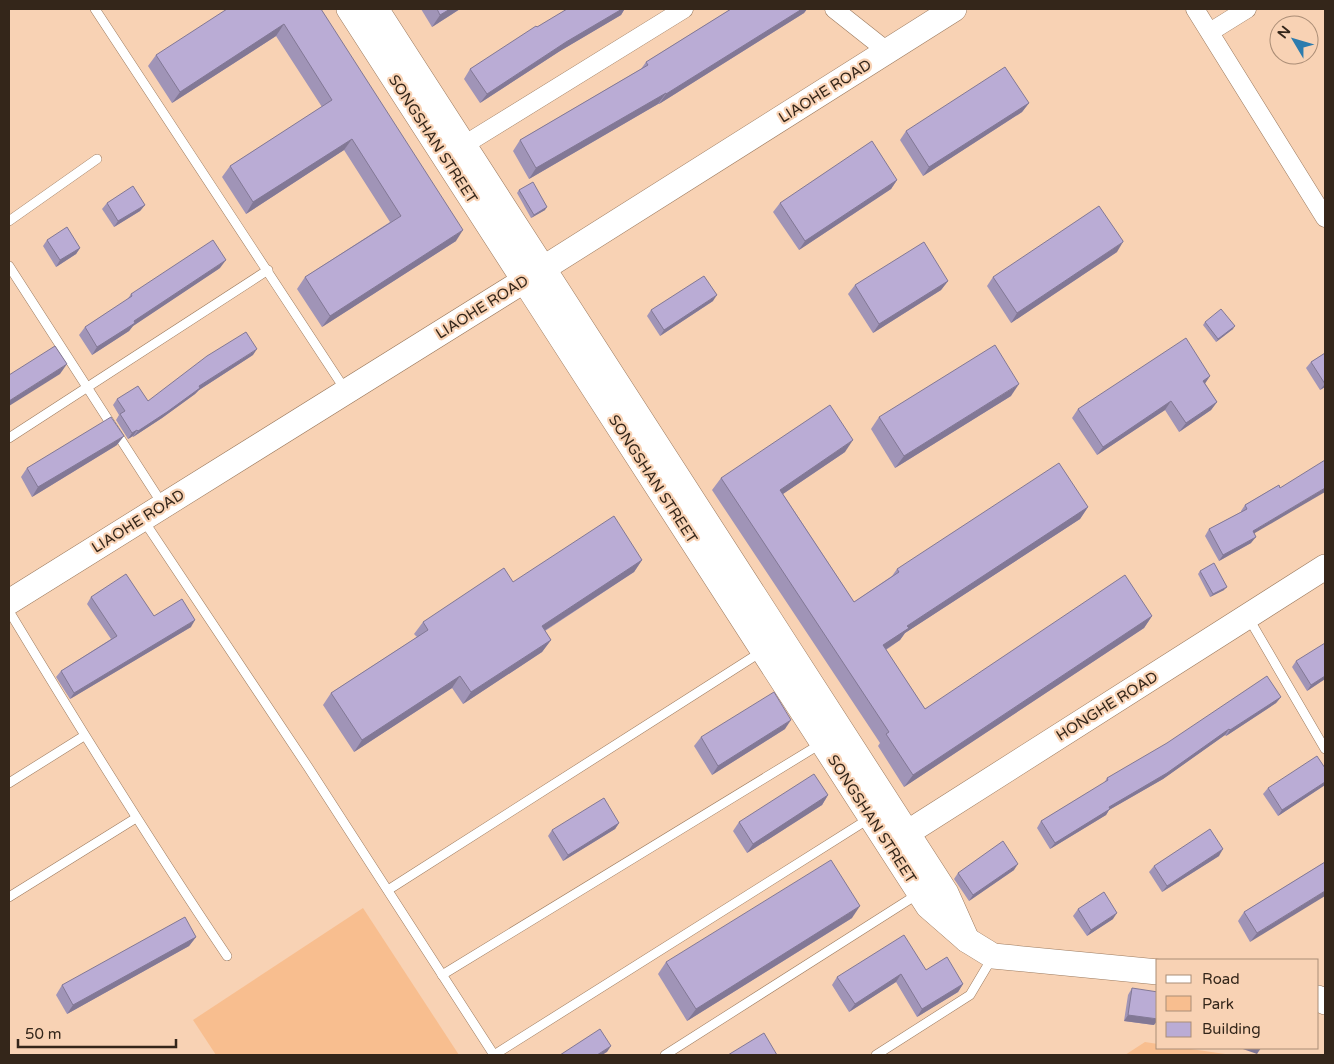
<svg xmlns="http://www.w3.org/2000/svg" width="1334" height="1064" viewBox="0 0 1334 1064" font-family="'Varela Round',sans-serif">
  <rect width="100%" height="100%" fill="#f8d2b4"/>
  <!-- green -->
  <g fill="#f8be8f">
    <path d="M363,908L459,1055H216L193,1020Z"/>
    <path d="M1145,1042L1158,1044V1048H1184L1232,1055H1125Z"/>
  </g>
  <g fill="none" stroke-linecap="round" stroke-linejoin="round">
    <!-- lane casing -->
    <g stroke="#9c7a5e" stroke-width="10">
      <g id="lane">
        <path d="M95,9L346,391"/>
        <path d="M9,221L97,159"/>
        <path d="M9,266L163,505"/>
        <path d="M9,438L268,270"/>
        <path d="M144,521L308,767L494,1055"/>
        <path d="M9,611C79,727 151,843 227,956"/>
        <path d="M1248,617L1325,749"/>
        <path d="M9,783L84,736"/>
        <path d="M388,890L761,652"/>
        <path d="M9,897L136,818"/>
        <path d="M442,975L822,743"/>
        <path d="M494,1055L870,818"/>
        <path d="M665,1055L918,894"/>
        <path d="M876,1055L970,995L992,958"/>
      </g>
    </g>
    <!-- street casing -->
    <g stroke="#9c7a5e" stroke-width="19">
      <g id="street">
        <path d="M834,9L887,51"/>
        <path d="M1195,9L1325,218"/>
        <path d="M1210,32L1247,9"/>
        <path d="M464,145L684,9"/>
      </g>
    </g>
    <!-- secondary casing -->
    <g stroke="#9c7a5e" stroke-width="26">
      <g id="secondary">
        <path d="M349,9L928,906L967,940L946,893L376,9"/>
        <path d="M9,602L525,280L954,9"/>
        <path d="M892,842L907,833L1325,567"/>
        <path d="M967,940L993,956L1158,972"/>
        <path d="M1318,998L1325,1002"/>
      </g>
    </g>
    <!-- lane -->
    <use href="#lane" stroke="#fff" stroke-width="9"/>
    <!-- street -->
    <use href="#street" stroke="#fff" stroke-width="18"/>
    <!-- secondary -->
    <use href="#secondary" stroke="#fff" stroke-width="25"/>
  </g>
  <!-- wall -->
  <g fill="#a094b7">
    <path d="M321,9L456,241L322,327L297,289L305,277L390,222L344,150L246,214L222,177L230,166L322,107L276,36L172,103L148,66L156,55Z"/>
    <path d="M421,9H460L432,27Z"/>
    <path d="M731,9H807L804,13L659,104H658L529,179L513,151L520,140L641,69L646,62Z"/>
    <path d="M624,10L621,15L560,51L480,103L464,79L470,69L537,27Z"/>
    <path d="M1029,103L1022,112L923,176L900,140L906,131Z"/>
    <path d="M897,180L891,189L799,250L773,212L780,203Z"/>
    <path d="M519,190L545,210L531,218L517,193Z"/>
    <path d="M107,203L145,205L140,211L114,227L102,209Z"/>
    <path d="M47,240L80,248L76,254L56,267L43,246Z"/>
    <path d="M1117,252L1011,323L987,286L993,277Z"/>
    <path d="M220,268L133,326L129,331L92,355L79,335L85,327L127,300L131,294Z"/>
    <path d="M948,281L941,290L873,333L848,294L855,285Z"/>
    <path d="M713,301L660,336L647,316L651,310Z"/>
    <path d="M1205,322L1233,329L1216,342L1203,325Z"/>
    <path d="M1325,353V387L1320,390L1306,368L1311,362Z"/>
    <path d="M253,355L199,390L195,394L162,418L133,437V436L128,439L116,420L119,415L113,405L117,399L148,401Z"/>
    <path d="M1210,376L1205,383L1217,402L1211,410L1179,432L1165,410L1097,455L1072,418L1078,409Z"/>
    <path d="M1011,396L895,468L871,429L879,417Z"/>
    <path d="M117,445L32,497L21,477L27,468Z"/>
    <path d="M845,452L783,494L854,602L892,576L897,569L1088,507L1080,519L905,633L900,640L886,650L925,709L1152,616L1144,628L904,787L878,746L880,743L712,490L721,478Z"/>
    <path d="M1279,485L1254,534L1251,543L1219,561L1205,536L1209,529L1241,512V511L1245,505Z"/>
    <path d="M642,560L634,572L545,631L551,640L542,652L463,704L452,688L354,752L323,705L331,693L417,637L414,634L423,622L513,582Z"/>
    <path d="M1200,571L1224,590L1210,597L1198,574Z"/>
    <path d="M91,597L154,616L191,627L70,699L56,677L61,671L111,639L87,604Z"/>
    <path d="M1296,661L1325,679L1307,691L1292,667Z"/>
    <path d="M1281,697L1276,703L1226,736L1225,735L1163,779L1109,810L1106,815L1050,849L1037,828L1041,821L1104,783L1107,778Z"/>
    <path d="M785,729L712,775L694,746L701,737Z"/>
    <path d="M1325,768V785L1278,816L1263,794L1268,788Z"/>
    <path d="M828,795L822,805L747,853L733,831L739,822Z"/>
    <path d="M619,823L615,829L563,861L548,836L552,830Z"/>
    <path d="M1219,856L1162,892L1149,872L1154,866Z"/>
    <path d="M1325,862L1250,942L1238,921L1244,912Z"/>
    <path d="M1014,870L969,901L954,879L958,873Z"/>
    <path d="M1078,909L1113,919L1087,936L1073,916Z"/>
    <path d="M852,918L687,1021L658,974L666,962Z"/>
    <path d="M196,937L189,946L67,1014L56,995L62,985Z"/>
    <path d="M926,970L963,984L958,992L917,1017L896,982L849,1012L832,985L837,977Z"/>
    <path d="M1132,988L1154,1025L1124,1021L1128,995Z"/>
  </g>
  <!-- shaded-wall -->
  <g fill="#827895">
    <path d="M450,9H460L432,27L440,15Z"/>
    <path d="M622,9H626L624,10L621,15L560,51L480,103L487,94L566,42Z"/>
    <path d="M802,9H807L804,13L659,104L666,94Z"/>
    <path d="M284,24L276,36L172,103L180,92Z"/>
    <path d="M666,93L658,104L529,179L536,168Z"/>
    <path d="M1029,103L1022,112L923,176L929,167Z"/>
    <path d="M352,139L344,150L246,214L253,202Z"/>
    <path d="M897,180L891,189L799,250L805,241Z"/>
    <path d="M145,205L140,211L114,227L118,221Z"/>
    <path d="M547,207L545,210L531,218L534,215Z"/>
    <path d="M463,230L456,241L322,327L330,316Z"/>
    <path d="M1123,242L1117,252L1011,323L1017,313Z"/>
    <path d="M80,248L76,254L56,267L60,260Z"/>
    <path d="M226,260L220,268L133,326L129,331L92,355L97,347L134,321Z"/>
    <path d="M948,281L941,290L873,333L879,324Z"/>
    <path d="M717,295L713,301L660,336L664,330Z"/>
    <path d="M1235,326L1233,329L1216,342L1218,339Z"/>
    <path d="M257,349L253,355L199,390L195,394L162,418L133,437L138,431L199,386Z"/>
    <path d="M67,364L60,374L9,406V401Z"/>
    <path d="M1210,376L1204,385L1203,381Z"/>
    <path d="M1325,383V387L1320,390L1325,384Z"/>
    <path d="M1019,384L1011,396L895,468L904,456Z"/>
    <path d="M1171,401L1165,410L1097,455L1103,447Z"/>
    <path d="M1217,402L1211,410L1179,432L1186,423Z"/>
    <path d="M137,430L133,436L128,439L132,433Z"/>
    <path d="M124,436L117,445L32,497L38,487Z"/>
    <path d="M853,440L845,452L771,502L780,490Z"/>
    <path d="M1325,488V492L1248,537L1253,531Z"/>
    <path d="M1088,507L1080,519L905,633L900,640L874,657L883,645L907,626Z"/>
    <path d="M1256,537L1251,543L1219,561L1223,555Z"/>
    <path d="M642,560L634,572L533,638L542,626Z"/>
    <path d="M1227,587L1224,590L1210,597L1213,594Z"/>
    <path d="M1152,616L1144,628L904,787L913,775Z"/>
    <path d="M195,620L191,627L70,699L74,693Z"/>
    <path d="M551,640L542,652L463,704L471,692Z"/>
    <path d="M460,676L452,688L354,752L362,740Z"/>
    <path d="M1325,676V679L1307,691L1311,685Z"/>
    <path d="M1281,697L1276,703L1226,736L1230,730Z"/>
    <path d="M791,720L785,729L712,775L718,766Z"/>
    <path d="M1229,729L1225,735L1163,779L1109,810L1106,815L1050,849L1055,843L1109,807Z"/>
    <path d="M1325,782V785L1278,816L1282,810Z"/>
    <path d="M828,795L822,805L747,853L753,844Z"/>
    <path d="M619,823L615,829L563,861L568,855Z"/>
    <path d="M1223,849L1219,856L1162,892L1167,886Z"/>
    <path d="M1018,864L1014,870L969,901L973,895Z"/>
    <path d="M1325,891V896L1250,942L1257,933Z"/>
    <path d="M860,906L852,918L687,1021L696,1009Z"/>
    <path d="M1117,913L1113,919L1087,936L1091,930Z"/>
    <path d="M196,937L189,946L67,1014L73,1005Z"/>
    <path d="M901,974L896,982L849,1012L855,1004Z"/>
    <path d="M963,984L958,992L917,1017L922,1009Z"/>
    <path d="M1128,1015L1158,1019V1020L1154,1025L1124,1021Z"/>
    <path d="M611,1046L607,1052L602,1055H597Z"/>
    <path d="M1240,1048H1261L1257,1054Z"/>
  </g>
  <!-- building -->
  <g fill="#baacd5" stroke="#827895">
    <path d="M227,9H321L463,230L330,316L305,277L401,216L352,139L253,202L230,166L332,100L284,24L180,92L156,55Z"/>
    <path d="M437,9H450L440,15Z"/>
    <path d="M567,9H622L566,42L487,94L470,69L536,26L537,27Z"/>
    <path d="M731,9H802L666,94V93L536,168L520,140L648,65L646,62Z"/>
    <path d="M1005,67L1029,103L929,167L906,131Z"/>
    <path d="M872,141L897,180L805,241L780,203Z"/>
    <path d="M533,182L547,207L534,215L519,190Z"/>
    <path d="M133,186L145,205L118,221L107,203Z"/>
    <path d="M1099,206L1123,241V242L1017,313L993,277Z"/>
    <path d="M67,227L80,248L60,260L47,240Z"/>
    <path d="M213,240L226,260L134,321L135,323L97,347L85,327L132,296L131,294Z"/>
    <path d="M924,242L948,281L879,324L855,285Z"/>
    <path d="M704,276L717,295L664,330L651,310Z"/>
    <path d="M1221,309L1235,326L1218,339L1205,322Z"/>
    <path d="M246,332L257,349L199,386L200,388L167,412L138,431L137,430L132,433L120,414L125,411L117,399L138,386L148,401L207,356Z"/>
    <path d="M1186,338L1210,376L1203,381L1217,402L1186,423L1171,401L1103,447L1078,409Z"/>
    <path d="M995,345L1019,384L904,456L879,417Z"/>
    <path d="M55,346L67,364L9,401V375Z"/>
    <path d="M1325,353V384L1311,362Z"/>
    <path d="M830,405L853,440L780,490L854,602L899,572L897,569L1059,463L1088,507L907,626L909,628L883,645L925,709L1125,575L1152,616L913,775L886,734L889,732L721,478Z"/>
    <path d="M111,417L124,436L38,487L27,468Z"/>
    <path d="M1325,460V488L1253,531L1256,537L1223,555L1209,529L1247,509L1245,505L1279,485L1280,488Z"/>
    <path d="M614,516L642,560L542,626L551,640L471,692L460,676L362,740L331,693L428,630L423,622L504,568L513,582Z"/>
    <path d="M1214,563L1227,587L1213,594L1200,571Z"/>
    <path d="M126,574L154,616L182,599L195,620L74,693L61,671L117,636L91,597Z"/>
    <path d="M1325,643V676L1311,685L1296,661Z"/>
    <path d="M1267,676L1281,697L1230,730L1229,729L1167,773L1109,807L1110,809L1055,843L1041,821L1108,780L1107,778L1167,743Z"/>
    <path d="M774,692L791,720L718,766L701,737Z"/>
    <path d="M1317,756L1325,768V782L1282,810L1268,788Z"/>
    <path d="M814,774L828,795L753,844L739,822Z"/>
    <path d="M604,798L619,823L568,855L552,830Z"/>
    <path d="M1210,829L1223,849L1167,886L1154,866Z"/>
    <path d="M1003,841L1018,864L973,895L958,873Z"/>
    <path d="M831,860L860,906L696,1009L666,962Z"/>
    <path d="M1325,862V891L1257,933L1244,912Z"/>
    <path d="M1104,892L1117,913L1091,930L1078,909Z"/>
    <path d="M185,917L196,937L73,1005L62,985Z"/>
    <path d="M904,935L926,970L947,957L963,984L922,1009L901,974L855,1004L837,977Z"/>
    <path d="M1132,988L1158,992V1019L1128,1015Z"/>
    <path d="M600,1029L611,1046L597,1055H560Z"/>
    <path d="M764,1033L777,1055H728Z"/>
  </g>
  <g text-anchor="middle" stroke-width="4.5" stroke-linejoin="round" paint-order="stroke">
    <!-- street labels -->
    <g font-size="15" fill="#34261a" stroke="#f8d2b4">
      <text transform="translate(825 91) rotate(-32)" y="5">LIAOHE ROAD</text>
      <text transform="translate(433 139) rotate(57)" y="5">SONGSHAN STREET</text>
      <text transform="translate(482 307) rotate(-32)" y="5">LIAOHE ROAD</text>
      <text transform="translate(653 479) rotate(57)" y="5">SONGSHAN STREET</text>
      <text transform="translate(138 521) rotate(-32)" y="5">LIAOHE ROAD</text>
      <text transform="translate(1107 706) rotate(-32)" y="5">HONGHE ROAD</text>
      <text transform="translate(872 819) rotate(57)" y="5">SONGSHAN STREET</text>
    </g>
  </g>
  <!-- border -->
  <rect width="1334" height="1064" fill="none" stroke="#34261a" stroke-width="20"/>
  <!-- legend -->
  <rect x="1156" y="959" width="162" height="90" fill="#f8d2b4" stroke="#aa8d76"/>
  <rect x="1166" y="975" width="25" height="8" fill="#ffffff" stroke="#aa8d76"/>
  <text x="1202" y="984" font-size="15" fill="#34261a">Road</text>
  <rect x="1166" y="996" width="25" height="15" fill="#f8be8f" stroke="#aa8d76"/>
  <text x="1202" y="1009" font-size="15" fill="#34261a">Park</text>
  <rect x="1166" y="1022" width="25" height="15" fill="#baacd5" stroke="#aa8d76"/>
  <text x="1202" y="1034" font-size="15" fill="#34261a">Building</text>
  <!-- north arrow -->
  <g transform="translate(1294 40) rotate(308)"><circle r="24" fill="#f8d2b4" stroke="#aa8d76"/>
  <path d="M0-4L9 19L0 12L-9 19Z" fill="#2d7cae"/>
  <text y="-8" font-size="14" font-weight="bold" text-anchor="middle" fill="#34261a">N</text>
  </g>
  <!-- scale -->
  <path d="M18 1039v8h158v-8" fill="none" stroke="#34261a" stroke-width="2.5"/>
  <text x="25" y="1039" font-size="15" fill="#34261a" stroke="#f8d2b4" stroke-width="4" paint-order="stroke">50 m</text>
</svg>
